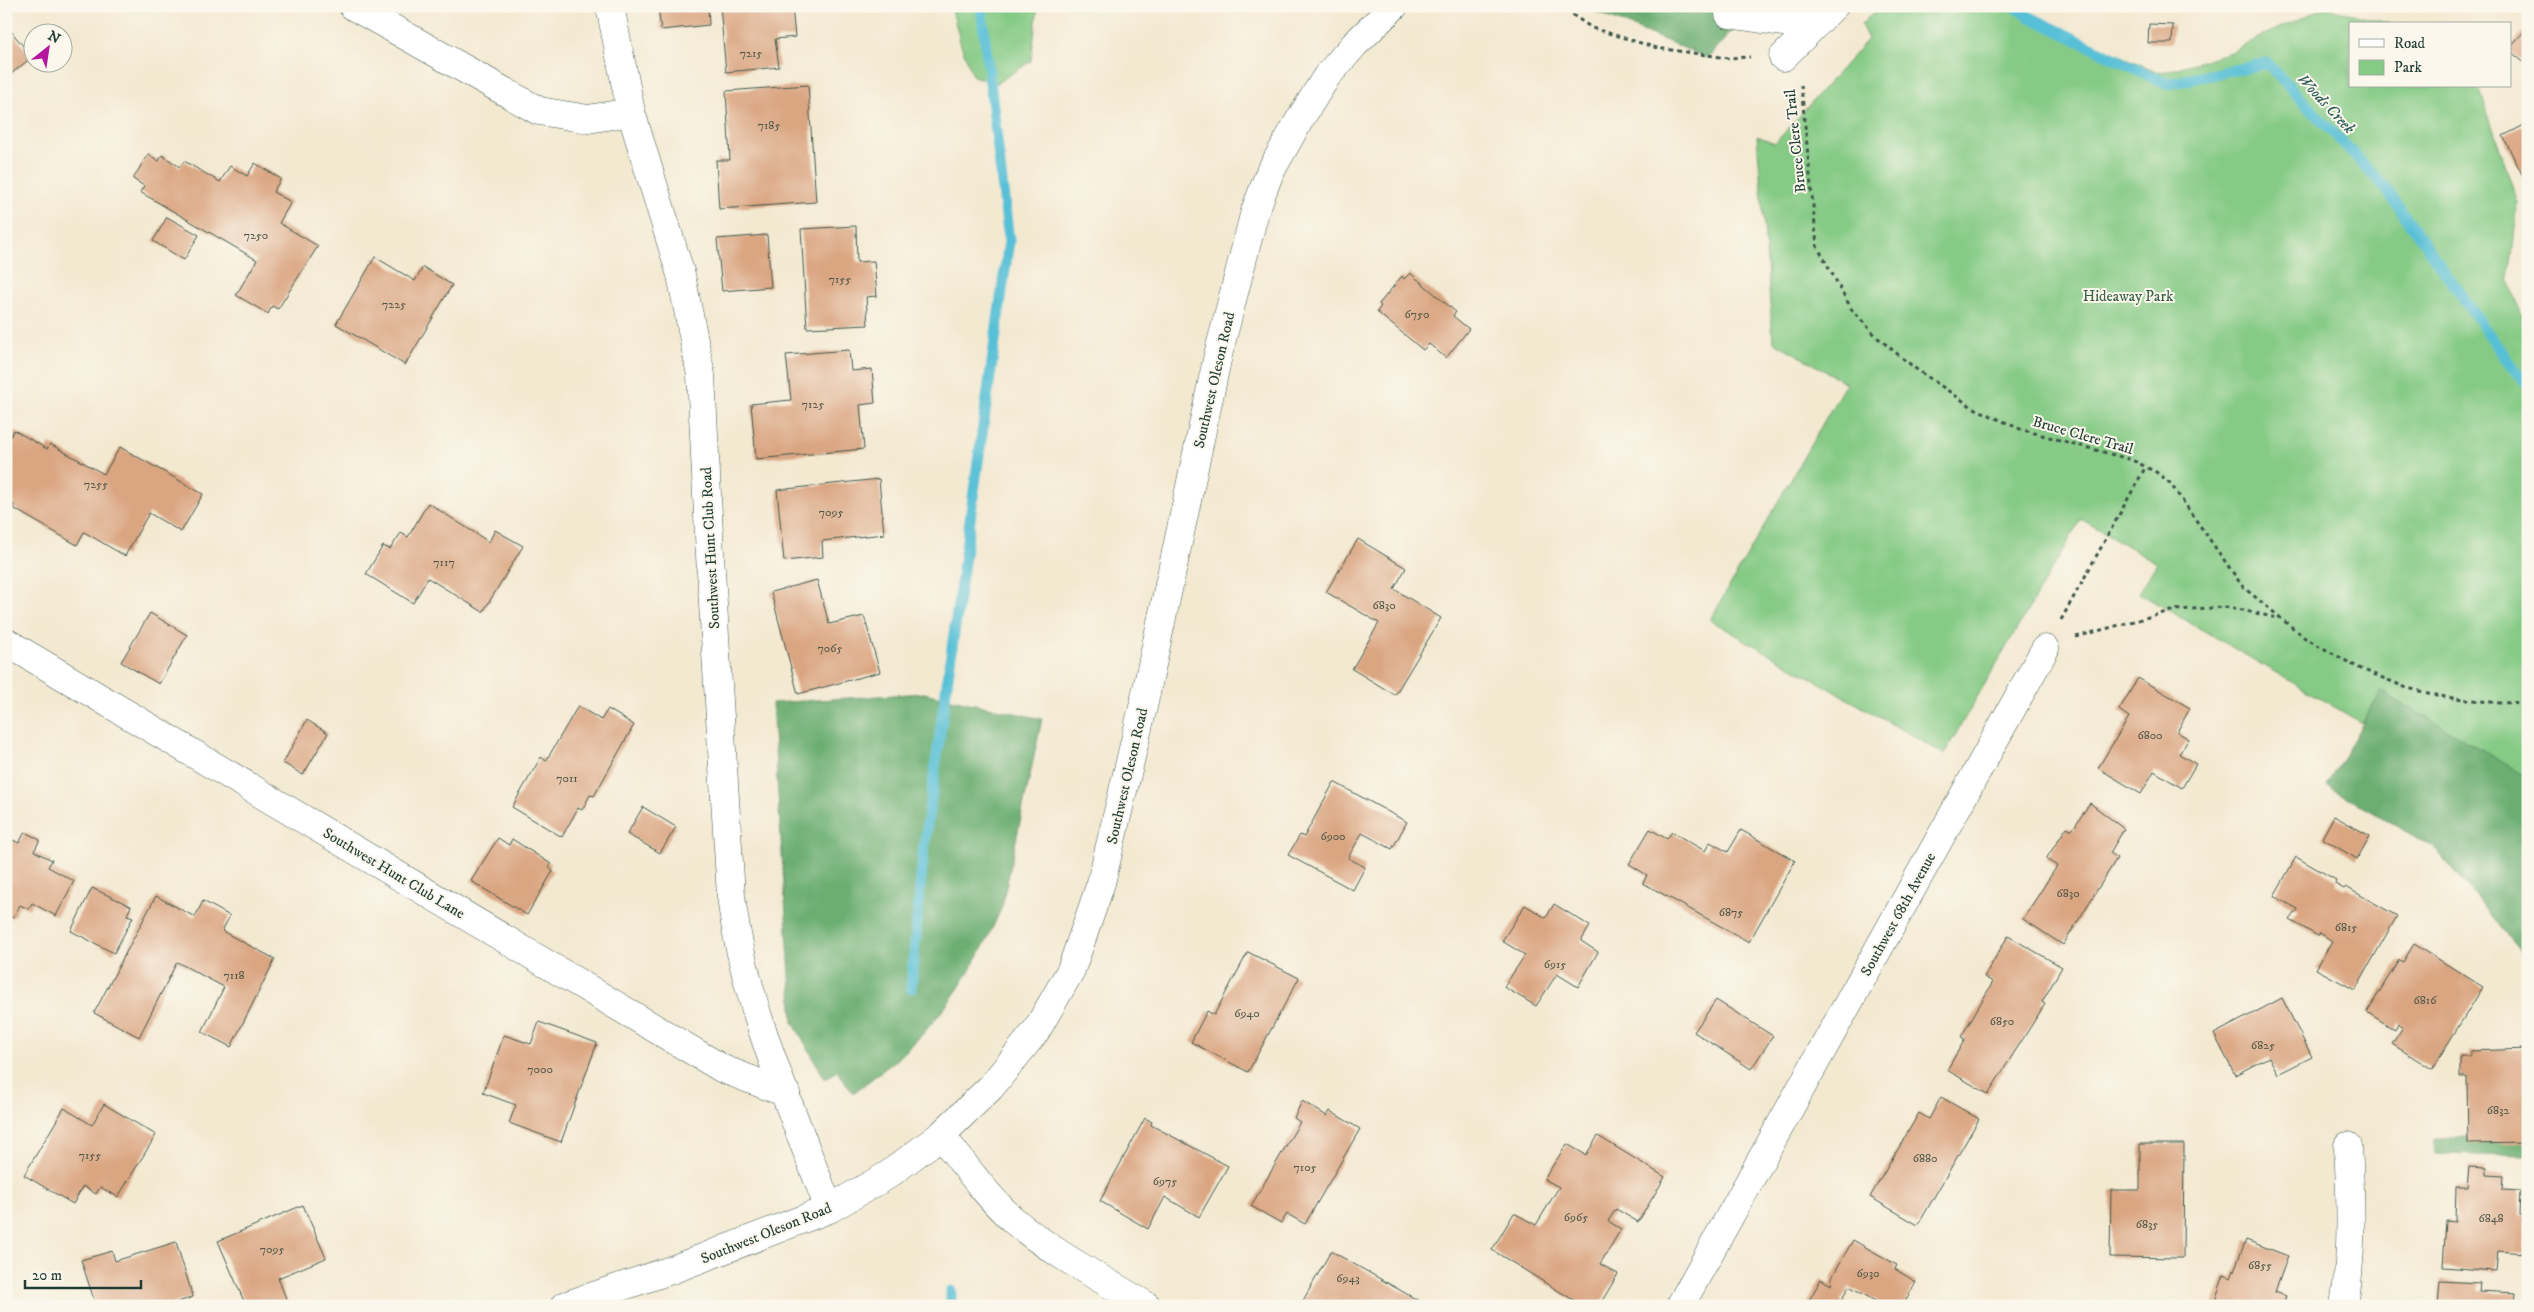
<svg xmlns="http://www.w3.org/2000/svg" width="2534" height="1312" viewBox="0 0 2534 1312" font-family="'IM FELL DW Pica',serif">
  <rect width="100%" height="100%" fill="#fbf7ec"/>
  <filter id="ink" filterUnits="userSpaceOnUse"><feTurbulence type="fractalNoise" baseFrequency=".02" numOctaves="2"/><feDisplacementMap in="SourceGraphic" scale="10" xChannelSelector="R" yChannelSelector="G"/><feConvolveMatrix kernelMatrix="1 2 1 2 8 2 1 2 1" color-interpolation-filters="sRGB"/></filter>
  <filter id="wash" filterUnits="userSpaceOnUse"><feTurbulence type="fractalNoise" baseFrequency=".0096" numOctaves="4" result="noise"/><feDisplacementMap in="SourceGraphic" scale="20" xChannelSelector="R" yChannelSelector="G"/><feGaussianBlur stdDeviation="1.12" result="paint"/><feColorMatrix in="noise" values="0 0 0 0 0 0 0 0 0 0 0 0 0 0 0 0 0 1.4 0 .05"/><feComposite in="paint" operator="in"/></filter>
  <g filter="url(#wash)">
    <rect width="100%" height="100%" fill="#f3e9d1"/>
    <!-- green -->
    <g fill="#85ca85" stroke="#52845c">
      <path d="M951,6H1038L1031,61L997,83L973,76L961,45Z"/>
      <path d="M1879,6H2014L2038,20L2161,73L2234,51L2264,35L2326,7L2390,24H2350V86H2473L2481,93L2518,203L2509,280L2528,332V905L2381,692L2362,723L2139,593L2157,563L2081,519L1944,754L1710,620L1846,383L1773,341L1757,136L1775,143L1868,39L1861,25Z"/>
    </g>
    <!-- forest -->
    <g fill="#6cae72" stroke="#467653">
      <path d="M1582,6H1754L1708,58Z"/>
      <path d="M2381,691L2528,777V960L2434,847L2327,786Z"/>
      <path d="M924,693L1042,719L1002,906C979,963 943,1019 896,1060C882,1071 868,1082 853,1093L837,1071L825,1079L793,1022L772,703Z"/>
      <path d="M2435,1138H2528V1156L2434,1154Z"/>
    </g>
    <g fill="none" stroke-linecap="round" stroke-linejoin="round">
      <!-- stream -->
      <g stroke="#59c0d6" stroke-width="11">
        <path d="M2014,6L2028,16L2167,84L2267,63L2384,186L2507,360L2528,384"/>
        <path d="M911,988L923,855L1009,241L981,6"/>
        <path d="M951,1306V1291"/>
      </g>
    </g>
    <g id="blocks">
      <!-- building -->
      <g fill="#daa581">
        <path d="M658,6H708L709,25L661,30Z"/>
        <path d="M720,6H792L795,37L775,39L779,67L726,72Z"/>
        <path d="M2149,24L2173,25L2172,43H2148Z"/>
        <path d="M6,25L32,57L6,78Z"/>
        <path d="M2528,27V66L2510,51V47Z"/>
        <path d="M808,85L816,202L719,209L716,160H730L726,91Z"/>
        <path d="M2528,123V186L2503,136Z"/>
        <path d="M148,154L159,161L162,155L180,167L184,161L220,182L230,166L247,176L255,163L281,179L273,192L291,202L279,223L318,246L278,309L272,306L268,314L236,295L257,260L140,192L144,186L133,179Z"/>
        <path d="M167,217L199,235L184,260L153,241Z"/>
        <path d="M856,226L857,262L874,261L877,296L866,297L868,325L807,328L801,229Z"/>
        <path d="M767,235L771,287L722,291L717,239Z"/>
        <path d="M375,257L415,281L423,267L452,285L405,365L336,324Z"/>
        <path d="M1410,273L1456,312L1453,316L1469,329L1446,358L1429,344L1423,350L1377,312L1381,306L1379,304L1402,276L1404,279Z"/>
        <path d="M849,350L851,371L872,369L875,403L860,405L864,449L756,459L751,404L791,400L786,355Z"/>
        <path d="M14,430L47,449L50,444L104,474L120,447L203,494L181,532L149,513L125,556L84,532L77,545L13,508L14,504L6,500V444Z"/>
        <path d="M879,479L884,534L822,541L823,557L784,561L777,490Z"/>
        <path d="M428,503L489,542L495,530L523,546L483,612L428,578L413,603L366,574L383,546L390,549L401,533L408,537Z"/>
        <path d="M1358,539L1406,568L1394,589L1441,618L1395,695L1352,669L1379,623L1326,592Z"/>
        <path d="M817,580L829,624L864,616L880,672L798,694L771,592Z"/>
        <path d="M150,613L187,635L159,684L121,662Z"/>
        <path d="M2138,678L2190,708L2177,732L2189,739L2179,754L2196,764L2182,788L2154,771L2141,794L2098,768L2129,717L2119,710Z"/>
        <path d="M578,706L601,720L608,709L634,725L594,796L590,795L582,810L578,808L562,837L512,807L541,757L546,761Z"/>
        <path d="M307,720L328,733L303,775L283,763Z"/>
        <path d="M1334,782L1407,822L1392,849L1362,833L1348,858L1365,867L1353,890L1288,855L1300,835L1304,837Z"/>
        <path d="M2090,803L2124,829L2110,853L2117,858L2063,945L2023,919L2057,866L2046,859L2067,827L2072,830Z"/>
        <path d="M643,807L676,827L660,853L627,834Z"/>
        <path d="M2334,816L2370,836L2357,859L2322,838Z"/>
        <path d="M1650,829L1667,839L1672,832L1705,851L1710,842L1728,852L1741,830L1795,861L1749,942L1643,883L1647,875L1629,864Z"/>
        <path d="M25,832L40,840L34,851L52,860L48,867L74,881L56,916L32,903L29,909L20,905L13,918L6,914V845L9,847L13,840L19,843Z"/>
        <path d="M498,838L509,845L512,839L551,864L549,868L553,871L527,915L471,881Z"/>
        <path d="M2296,857L2336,880L2335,884L2344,889L2346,887L2397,916L2355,990L2316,969L2332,941L2320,933L2318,936L2290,920L2298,909L2274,896Z"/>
        <path d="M92,888L131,906L127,915L133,917L114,953L71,931Z"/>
        <path d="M156,896L195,917L203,901L230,916L222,931L275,959L231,1047L202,1032L224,987L177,962L139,1037L94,1013Z"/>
        <path d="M1554,904L1590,926L1581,941L1598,952L1578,987L1557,974L1536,1006L1504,987L1525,955L1502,941L1525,905L1546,918Z"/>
        <path d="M2008,936L2062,967L2042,1002L2045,1004L1988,1094L1947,1070L1965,1039L1961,1037L1993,982L1984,977Z"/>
        <path d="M2414,944L2483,987L2432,1069L2392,1044L2403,1027L2398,1023L2395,1030L2367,1012L2399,960L2403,962Z"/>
        <path d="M1248,952L1299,978L1248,1072L1191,1042L1207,1011L1214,1015Z"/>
        <path d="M2282,998L2312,1057L2278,1074L2269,1057L2235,1075L2214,1034Z"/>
        <path d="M1716,1000L1773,1036L1751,1069L1694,1032Z"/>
        <path d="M539,1022L597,1043L561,1142L509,1123L516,1105L483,1093L504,1035L531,1044Z"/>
        <path d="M2528,1049V1143L2468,1144L2467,1077H2460V1056H2470V1051Z"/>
        <path d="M1941,1097L1979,1119L1918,1225L1870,1197L1919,1113L1929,1119Z"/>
        <path d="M1302,1101L1327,1116L1330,1111L1360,1129L1305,1224L1287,1214L1281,1223L1251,1206L1300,1122L1294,1118Z"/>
        <path d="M104,1104L156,1135L118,1197L100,1187L96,1194L83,1186L73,1204L24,1175L64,1108L92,1125Z"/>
        <path d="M1145,1118L1152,1122L1151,1125L1228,1166L1199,1217L1165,1197L1148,1229L1100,1201Z"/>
        <path d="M1598,1136L1665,1177L1638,1222L1616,1209L1608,1221L1621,1229L1600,1264L1618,1274L1599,1306H1583L1492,1250L1514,1213L1536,1225L1559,1187L1544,1179L1567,1144L1586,1155Z"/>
        <path d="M2140,1144H2184L2183,1258L2110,1257L2111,1190H2140Z"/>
        <path d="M2469,1167L2487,1168V1175L2504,1176L2503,1190L2520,1191L2519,1215L2526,1216L2524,1253L2498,1251L2496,1271L2443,1267L2446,1221L2455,1222L2456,1187H2467Z"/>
        <path d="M303,1205L326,1258L278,1278L289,1306H246L218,1241Z"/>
        <path d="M1853,1240L1897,1265L1895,1269L1916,1282L1903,1306H1884L1849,1286L1841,1301L1849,1306H1806L1821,1279L1831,1285L1832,1277Z"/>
        <path d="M2246,1240L2288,1256L2275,1292L2286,1296L2283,1306H2213L2224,1275L2231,1278Z"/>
        <path d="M176,1242L193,1297L167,1306H96L81,1260L112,1251L115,1261Z"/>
        <path d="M1331,1251L1428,1306H1300Z"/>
        <path d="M2440,1281L2480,1283L2479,1291L2516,1293L2515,1306H2438Z"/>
      </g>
    </g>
  </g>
  <g filter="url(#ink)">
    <use href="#blocks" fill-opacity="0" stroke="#3f574c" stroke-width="1"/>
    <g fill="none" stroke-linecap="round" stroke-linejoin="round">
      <!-- minor casing -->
      <g stroke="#3f574c" stroke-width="29">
        <g id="minor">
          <path d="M353,6L539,111L588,119L631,112"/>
          <path d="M610,6L631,112L681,275L701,375L710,555L731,896C744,1004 791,1107 829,1209"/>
          <path d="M1729,14L1796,24L1817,23"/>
          <path d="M1783,57L1834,6"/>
          <path d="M6,642L723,1069L786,1093"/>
          <path d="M941,1135C964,1164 985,1194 1012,1219C1052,1253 1102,1279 1147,1306"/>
          <path d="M1680,1306L2045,649"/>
          <path d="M2344,1306C2353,1252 2351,1200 2348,1146"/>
        </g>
      </g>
      <!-- major casing -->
      <g stroke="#3f574c" stroke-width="29">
        <path id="major" d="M564,1306L674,1269L829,1209L888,1175L941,1135L991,1087L1036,1031L1071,970L1101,883L1143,707L1218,355L1255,211L1270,172L1300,119L1327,76L1355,44L1394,6"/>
      </g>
      <!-- path -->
      <g stroke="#3f574c" stroke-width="3" stroke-dasharray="4 4" stroke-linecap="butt">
        <path d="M1559,6L1592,28L1657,48L1728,58L1750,57"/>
        <path d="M1801,85L1817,246L1852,310L1878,338L1916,369L1972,407L2020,429L2132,460L2156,472L2170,483L2243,587L2305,638L2359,668L2407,688L2445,697L2500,703L2528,702"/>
        <path d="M2061,620L2146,466"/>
        <path d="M2076,637L2174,610L2229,607L2277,618"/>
      </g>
      <!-- minor -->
      <use href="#minor" stroke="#fff" stroke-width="28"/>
      <!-- major -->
      <use href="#major" stroke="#fff" stroke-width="28"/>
    </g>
  </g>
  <g text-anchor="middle" stroke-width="4" stroke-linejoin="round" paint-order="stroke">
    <!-- number labels -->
    <g font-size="12" fill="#4e5747">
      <text x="751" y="57">7215</text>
      <text x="769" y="129">7185</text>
      <text x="256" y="239">7250</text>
      <text x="840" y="283">7155</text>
      <text x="394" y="308">7225</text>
      <text x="1417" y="318">6750</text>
      <text x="813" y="408">7125</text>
      <text x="96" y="488">7255</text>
      <text x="831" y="516">7095</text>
      <text x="444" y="566">7117</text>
      <text x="1384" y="609">6830</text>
      <text x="830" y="652">7065</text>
      <text x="2150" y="739">6800</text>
      <text x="567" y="782">7011</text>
      <text x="1333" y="840">6900</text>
      <text x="2068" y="897">6830</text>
      <text x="1731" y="916">6875</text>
      <text x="2346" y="931">6815</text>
      <text x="1555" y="968">6915</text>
      <text x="234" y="979">7118</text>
      <text x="2425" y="1004">6816</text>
      <text x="1247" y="1017">6940</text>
      <text x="2002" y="1025">6850</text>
      <text x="2263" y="1049">6825</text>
      <text x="540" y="1073">7000</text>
      <text x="2498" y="1114">6832</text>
      <text x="90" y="1159">7155</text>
      <text x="1925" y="1162">6880</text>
      <text x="1305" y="1171">7105</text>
      <text x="1165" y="1185">6975</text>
      <text x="1576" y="1221">6965</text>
      <text x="2491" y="1222">6848</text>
      <text x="2147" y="1228">6835</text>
      <text x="272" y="1253">7095</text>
      <text x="2260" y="1269">6855</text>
      <text x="1868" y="1277">6930</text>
      <text x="1348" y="1282">6943</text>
    </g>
    <!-- street labels -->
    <g font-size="15" fill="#1f3d34" stroke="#fbf7ec">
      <text transform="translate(1795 141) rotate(-96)" y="5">Bruce Clere Trail</text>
      <text transform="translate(1214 380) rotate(-77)" y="5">Southwest Oleson Road</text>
      <text transform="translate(2083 435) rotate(16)" y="5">Bruce Clere Trail</text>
      <text transform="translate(710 548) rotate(-93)" y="5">Southwest Hunt Club Road</text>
      <text transform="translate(1127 776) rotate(-77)" y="5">Southwest Oleson Road</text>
      <text transform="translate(394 873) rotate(31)" y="5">Southwest Hunt Club Lane</text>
      <text transform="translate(1898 914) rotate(-61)" y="5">Southwest 68th Avenue</text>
      <text transform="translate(766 1233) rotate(-22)" y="5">Southwest Oleson Road</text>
    </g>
    <!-- park labels -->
    <g font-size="15" fill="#386048" stroke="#fbf7ec">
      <text x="2128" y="301">Hideaway Park</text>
    </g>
    <!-- water labels -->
    <g font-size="16" font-style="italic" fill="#2e5e5c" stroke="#fbf7ec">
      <text transform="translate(2327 103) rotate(47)" y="6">Woods Creek</text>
    </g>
  </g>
  <!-- margin -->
  <rect width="2534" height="1312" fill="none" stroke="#fbf7ec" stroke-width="25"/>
  <!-- legend -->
  <rect x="2349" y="22" width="162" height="65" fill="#fbf7ec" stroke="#a3ada2"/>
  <rect x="2359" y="39" width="25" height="8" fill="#ffffff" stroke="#a3ada2"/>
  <text x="2394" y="48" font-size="15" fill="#1f3d34">Road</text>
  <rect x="2359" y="60" width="25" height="15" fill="#85ca85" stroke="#a3ada2"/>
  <text x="2394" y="72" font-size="15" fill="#1f3d34">Park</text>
  <!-- north arrow -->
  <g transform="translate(48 48) rotate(30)"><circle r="24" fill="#fbf7ec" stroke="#a3ada2"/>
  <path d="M0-4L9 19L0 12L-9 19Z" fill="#b5179e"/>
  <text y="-8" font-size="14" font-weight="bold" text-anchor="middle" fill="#1f3d34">N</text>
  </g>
  <!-- scale -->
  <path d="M25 1280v8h116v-8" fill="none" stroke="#1f3d34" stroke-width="2.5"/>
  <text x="32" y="1280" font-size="15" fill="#1f3d34" stroke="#fbf7ec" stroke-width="4" paint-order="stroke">20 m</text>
</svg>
